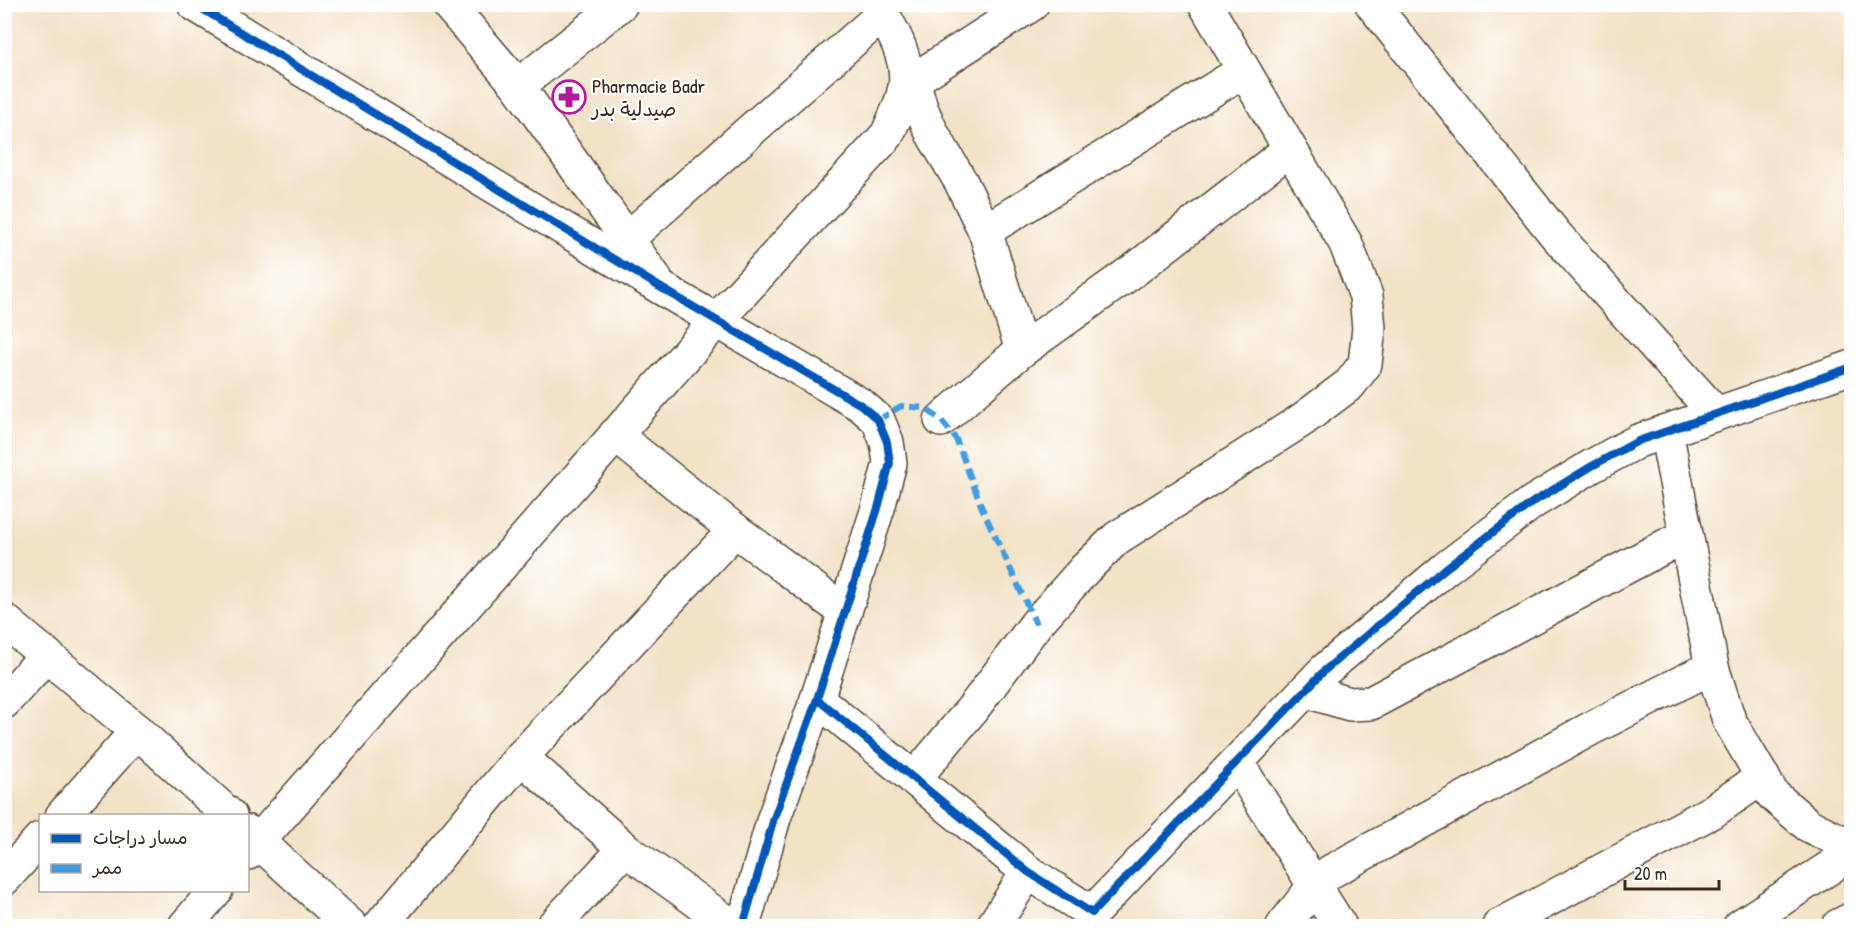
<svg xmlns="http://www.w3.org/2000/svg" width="1856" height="931" viewBox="0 0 1856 931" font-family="'Patrick Hand','Playpen Sans Arabic',sans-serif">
  <rect width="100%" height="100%" fill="#fff"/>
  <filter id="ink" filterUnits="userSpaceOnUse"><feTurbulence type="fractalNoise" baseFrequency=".0167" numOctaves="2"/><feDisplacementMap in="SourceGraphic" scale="12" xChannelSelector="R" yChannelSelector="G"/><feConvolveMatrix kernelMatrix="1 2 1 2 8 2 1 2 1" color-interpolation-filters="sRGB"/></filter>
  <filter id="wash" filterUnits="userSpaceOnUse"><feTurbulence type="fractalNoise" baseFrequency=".008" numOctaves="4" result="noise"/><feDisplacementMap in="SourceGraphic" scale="24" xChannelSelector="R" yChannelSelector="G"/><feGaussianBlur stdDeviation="1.35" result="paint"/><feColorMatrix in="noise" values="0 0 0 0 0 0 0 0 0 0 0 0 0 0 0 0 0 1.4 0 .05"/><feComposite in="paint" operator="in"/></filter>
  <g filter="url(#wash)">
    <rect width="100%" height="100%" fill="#f2e2c6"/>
  </g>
  <g filter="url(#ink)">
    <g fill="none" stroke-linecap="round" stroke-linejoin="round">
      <!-- minor casing -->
      <g stroke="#564637" stroke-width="36">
        <g id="minor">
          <path d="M194,4L663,289L861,405L878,420L887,442L890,463L878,508L817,699L774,818L743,926"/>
          <path d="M448,4L518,86L655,278"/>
          <path d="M1372,4L1555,234L1716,414"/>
          <path d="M913,80L921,108L932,133L961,182L985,231L1022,350"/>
          <path d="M906,85L1032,4"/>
          <path d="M518,86L621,4"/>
          <path d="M985,231L1243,71"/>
          <path d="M627,239L883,14"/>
          <path d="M941,420L1022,350L1137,268L1290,149"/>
          <path d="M1666,431L1712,667L1729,720L1773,795L1808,825L1852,847"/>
          <path d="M615,435L735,530L845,612"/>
          <path d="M4,620L137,731L230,816"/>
          <path d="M1306,691L1350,704L1371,703L1686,535"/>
          <path d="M817,699L1028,872L1092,913L1325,670L1446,568L1533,502L1592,466L1638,441L1852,367"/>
          <path d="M4,702L47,655"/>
          <path d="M521,757L625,849L732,926"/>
          <path d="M1237,763L1340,926"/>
          <path d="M914,779L974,707L1036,624L1085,569L1117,538L1302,420L1350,384L1365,364L1369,328L1366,296L1346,244L1205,4"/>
          <path d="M62,816L137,731"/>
          <path d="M248,832L351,926"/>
          <path d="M248,853L716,321L887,135C894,119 902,104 905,87C910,59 891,28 877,4"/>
          <path d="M4,879L40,839"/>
          <path d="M185,926L216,890"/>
          <path d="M380,926L521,757L735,530"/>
          <path d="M553,926L625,849"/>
          <path d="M993,926L1028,872"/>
          <path d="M1283,926L1315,885L1330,872L1590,729L1712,667"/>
          <path d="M1499,926L1713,811L1763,777"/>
          <path d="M1740,926L1852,853"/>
          <path d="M1838,926L1852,919"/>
        </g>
      </g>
      <!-- minor -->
      <use href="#minor" stroke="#fff" stroke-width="33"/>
      <!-- quiet -->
      <path stroke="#3f9ce0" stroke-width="6" stroke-dasharray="12 6" stroke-linecap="butt" d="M878,420L901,406L925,408L941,420L956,439L982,508L1036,624"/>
      <!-- cycleway casing -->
      <g stroke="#fff" stroke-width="11">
        <g id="cycleway">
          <path d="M194,4L663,289L861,405L878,420L887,442L890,463L878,508L817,699L774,818L743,926"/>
          <path d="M817,699L1028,872L1092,913L1325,670L1446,568L1533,502L1592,466L1638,441L1852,367"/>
        </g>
      </g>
      <!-- cycleway -->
      <use href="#cycleway" stroke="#0057b8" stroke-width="8"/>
    </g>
  </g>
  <!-- icons -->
  <defs>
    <g id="pharmacy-ring" transform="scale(1.725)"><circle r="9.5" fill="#fff" stroke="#b5179e" stroke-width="1.5"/><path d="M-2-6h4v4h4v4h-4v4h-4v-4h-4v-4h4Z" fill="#b5179e"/></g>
  </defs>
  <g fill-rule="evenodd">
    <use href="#pharmacy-ring" x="569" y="97"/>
  </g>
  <g text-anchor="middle" stroke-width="4.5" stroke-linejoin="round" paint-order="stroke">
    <!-- poi labels -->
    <g font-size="20" fill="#3b2a1e" stroke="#fff" text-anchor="start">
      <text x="592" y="93">Pharmacie Badr<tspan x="592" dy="23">صيدلية بدر</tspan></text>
    </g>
  </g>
  <!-- margin -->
  <rect width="1856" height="931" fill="none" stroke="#fff" stroke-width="24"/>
  <!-- legend -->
  <rect x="39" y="814" width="210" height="78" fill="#ffffff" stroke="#b1aaa5" stroke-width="1.5"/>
  <rect x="51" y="834" width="30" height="9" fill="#0057b8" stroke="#b1aaa5" stroke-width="1.5"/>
  <text x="93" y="844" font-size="18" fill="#3b2a1e">مسار دراجات</text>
  <rect x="51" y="864" width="30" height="9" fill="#3f9ce0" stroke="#b1aaa5" stroke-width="1.5"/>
  <text x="93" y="874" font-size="18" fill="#3b2a1e">ممر</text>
  <!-- scale -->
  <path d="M1625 880v9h94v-9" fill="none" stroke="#3b2a1e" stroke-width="3"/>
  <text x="1634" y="880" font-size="18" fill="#3b2a1e" stroke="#ffffff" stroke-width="4.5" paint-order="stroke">20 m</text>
</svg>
